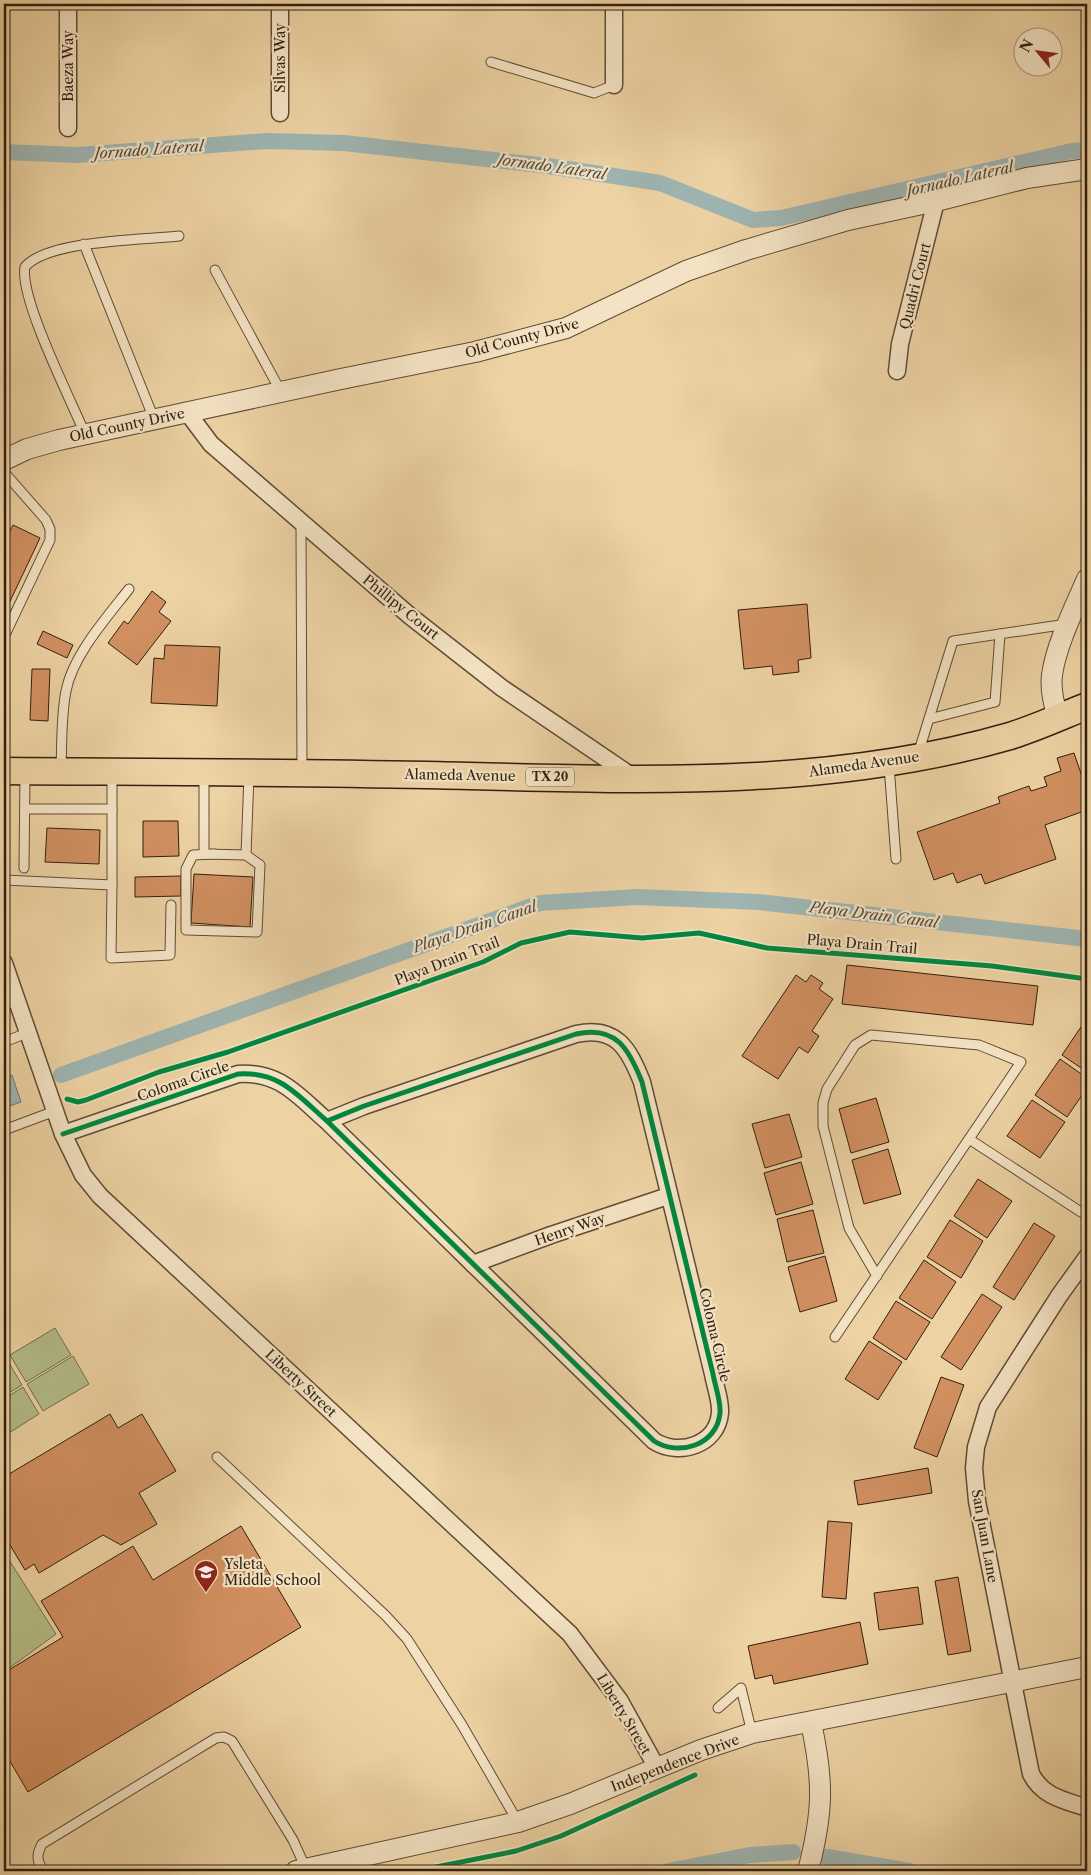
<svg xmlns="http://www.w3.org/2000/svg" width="1091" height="1875" viewBox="0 0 1091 1875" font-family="'Libre Caslon Text',serif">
  <rect width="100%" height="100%" fill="#edd2a3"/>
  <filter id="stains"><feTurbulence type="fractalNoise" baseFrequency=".004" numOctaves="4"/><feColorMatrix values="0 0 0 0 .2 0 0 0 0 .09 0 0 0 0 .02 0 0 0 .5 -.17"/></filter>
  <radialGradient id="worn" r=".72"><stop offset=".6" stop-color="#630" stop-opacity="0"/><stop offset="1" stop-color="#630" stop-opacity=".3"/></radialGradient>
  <!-- green -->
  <g fill="#b4bd88" stroke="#726e4c">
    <path d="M55,1328L71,1355L26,1382L10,1355Z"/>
    <path d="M73,1356L89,1384L43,1411L27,1384Z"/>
    <path d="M6,1358L22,1385L4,1396V1359Z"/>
    <path d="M23,1387L39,1414L4,1436V1399Z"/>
    <path d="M4,1552L56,1634L4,1672Z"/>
  </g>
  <!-- water -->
  <path fill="#9eb5b2" stroke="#727971" d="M12,1075L21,1102L4,1108V1079Z"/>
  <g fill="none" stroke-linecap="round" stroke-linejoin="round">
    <!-- canal -->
    <g stroke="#9eb5b2" stroke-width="16">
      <path d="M4,152L78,155L267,141L344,143L548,166L660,183L753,220L781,218L1072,151L1087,150"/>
      <path d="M61,1075L540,903L637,897L759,902L1087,939"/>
      <path d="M827,1857L910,1871"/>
      <path d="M668,1871L750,1855L793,1852"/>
    </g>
  </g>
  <!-- building -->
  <g fill="#d29061" stroke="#301f10">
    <path d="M13,525L40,538L4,614V535L7,537Z"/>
    <path d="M152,591L166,602L159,612L171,621L137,665L108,643L124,621L128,624Z"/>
    <path d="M807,604L811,658L798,660L799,672L773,675L772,666L744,669L738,610Z"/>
    <path d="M43,631L73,645L67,658L37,644Z"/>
    <path d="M165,645L220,647L217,706L151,703L154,658L164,659Z"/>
    <path d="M32,669H50L48,721L30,720Z"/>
    <path d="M1074,753L1087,791V810L1045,825L1056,859L985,884L981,874L957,883L953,873L934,880L917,832L1000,803L998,797L1029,786L1031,791L1047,786L1044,777L1061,771L1057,758Z"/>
    <path d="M143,821H178L179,856L143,857Z"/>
    <path d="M47,828L100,830L99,864L45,862Z"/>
    <path d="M194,874L253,877L250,927L191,923Z"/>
    <path d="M181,876V896L135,897V877Z"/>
    <path d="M847,965L1038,986L1033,1025L842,1004Z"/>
    <path d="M796,975L806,982L811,975L823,983L819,989L833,999L812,1031L819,1036L808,1053L799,1047L778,1079L742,1056Z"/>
    <path d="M1087,1018V1072L1062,1055Z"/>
    <path d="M1060,1059L1087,1078V1088L1067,1117L1035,1095Z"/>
    <path d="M876,1098L889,1142L851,1153L839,1109Z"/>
    <path d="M1032,1100L1065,1122L1040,1158L1007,1136Z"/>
    <path d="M789,1114L802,1157L765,1168L752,1124Z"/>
    <path d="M888,1149L901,1194L864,1204L852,1160Z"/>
    <path d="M801,1162L813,1204L776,1215L764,1173Z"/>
    <path d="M978,1179L1012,1201L987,1238L954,1216Z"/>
    <path d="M813,1210L824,1253L787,1262L777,1219Z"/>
    <path d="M950,1220L983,1241L961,1278L927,1257Z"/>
    <path d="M1034,1223L1055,1236L1014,1300L993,1287Z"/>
    <path d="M825,1256L837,1301L800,1312L788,1267Z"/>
    <path d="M924,1260L956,1282L932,1319L899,1298Z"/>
    <path d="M982,1294L1002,1307L961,1370L941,1357Z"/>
    <path d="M896,1301L930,1322L906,1360L873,1338Z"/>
    <path d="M869,1341L902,1362L878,1400L845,1379Z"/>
    <path d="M941,1377L964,1385L937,1457L914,1448Z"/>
    <path d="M110,1414L118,1428L142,1414L176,1471L139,1493L157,1524L121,1545L103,1535L39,1573L34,1564L25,1570L4,1535V1477Z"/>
    <path d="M928,1468L932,1493L858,1505L854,1481Z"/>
    <path d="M828,1521L852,1523L846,1599L822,1597Z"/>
    <path d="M241,1526L301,1627L28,1792L4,1751V1673L63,1637L41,1601L133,1546L153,1580Z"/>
    <path d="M958,1577L971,1651L948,1655L935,1581Z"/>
    <path d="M918,1587L923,1624L879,1630L874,1593Z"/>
    <path d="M860,1622L868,1664L774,1684L772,1675L755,1679L748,1646Z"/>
  </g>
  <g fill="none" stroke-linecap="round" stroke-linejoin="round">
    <!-- service casing -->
    <g stroke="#5f4c35" stroke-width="11">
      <g id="service">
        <path d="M491,62L594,93L614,85"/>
        <path d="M84,244L154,419"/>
        <path d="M215,270L281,392"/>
        <path d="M85,434C71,400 19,298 25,267C47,240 144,240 179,236"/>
        <path d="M4,472L46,520L50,529V540L4,637"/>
        <path d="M301,524L302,772"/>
        <path d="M929,719L995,702L1000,634"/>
        <path d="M918,754L953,641L1067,624"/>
        <path d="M889,765L896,859"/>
        <path d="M61,768C62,743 61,716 66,691C73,655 107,617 129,589"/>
        <path d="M204,775V854L246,855L249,775"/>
        <path d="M25,809H112"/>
        <path d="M214,854L193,855L186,869V930L257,932L260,865L246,855"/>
        <path d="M24,868L25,773"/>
        <path d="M4,880L112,885V774"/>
        <path d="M112,885L111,958L170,955L171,905"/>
        <path d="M4,1005L16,1001"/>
        <path d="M4,1042L27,1033"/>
        <path d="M4,1130L55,1111"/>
        <path d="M969,1139L1087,1216"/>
        <path d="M835,1337L1021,1062L979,1045L871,1035L855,1045L827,1089L823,1103V1126L849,1228L877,1276"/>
        <path d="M217,1457L386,1616L407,1639L462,1725L518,1822"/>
        <path d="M718,1708L741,1688L752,1733"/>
        <path d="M43,1871C37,1861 36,1855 42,1844L216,1738L224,1737L232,1741L293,1840L306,1869"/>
      </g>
    </g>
    <!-- minor casing -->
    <g stroke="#5f4c35" stroke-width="19">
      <g id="minor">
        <path d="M614,85V4"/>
        <path d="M280,113V4"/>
        <path d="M68,128V4"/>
        <path d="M897,371L900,344L936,201"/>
        <path d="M187,412L211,444L410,616L502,688L633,777"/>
        <path d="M4,963L63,1134L83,1175L100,1196L570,1634L620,1701L657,1768"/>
        <path d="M63,1134L238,1074C280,1071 298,1096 327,1121L654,1441C679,1457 717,1445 720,1413C721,1401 715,1386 713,1374L642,1082C629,1049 616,1025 576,1034L364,1106L327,1121"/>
        <path d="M1087,1257L1059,1296L988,1407L976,1447L974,1468L977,1501L1031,1774C1043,1797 1064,1800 1087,1808"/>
        <path d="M473,1264L551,1235L668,1196"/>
      </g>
    </g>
    <!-- tertiary casing -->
    <g stroke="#5f4c35" stroke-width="22">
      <g id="tertiary">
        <path d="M4,460L27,449L59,440L341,379L475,352L566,328L686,271L746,250L848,220L936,201L1027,178L1087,169"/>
        <path d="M1058,718C1054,705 1050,689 1052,675C1056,645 1075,607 1087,579"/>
        <path d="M296,1871L518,1822L570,1804L701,1750L752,1733L1087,1667"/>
        <path d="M808,1871C823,1813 824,1782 811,1723"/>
      </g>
    </g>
    <!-- primary casing -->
    <g stroke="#301f10" stroke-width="29">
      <path id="primary" d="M4,771C145,772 286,772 427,775C622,779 820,791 1010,736C1036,728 1062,716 1087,706"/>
    </g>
    <!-- service -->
    <use href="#service" stroke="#f3e2c3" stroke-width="9"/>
    <!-- minor -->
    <use href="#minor" stroke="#f3e2c3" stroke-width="16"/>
    <!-- tertiary -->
    <use href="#tertiary" stroke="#f3e2c3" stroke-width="20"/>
    <!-- primary -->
    <use href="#primary" stroke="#edd2a3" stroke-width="26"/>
    <!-- cycleway casing -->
    <g stroke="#f3e2c3" stroke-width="8">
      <g id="cycleway">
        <path d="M67,1099L78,1102L86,1100L159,1072L228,1052L483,962L521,943L570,932L642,938L699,933L767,948L992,966L1087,979"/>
        <path d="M63,1134L238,1074C280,1071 298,1096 327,1121L654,1441C679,1457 717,1445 720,1413C721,1401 715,1386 713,1374L642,1082C629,1049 616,1025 576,1034L364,1106L327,1121"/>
        <path d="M416,1871L516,1851L561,1836L695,1775"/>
      </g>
    </g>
    <!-- cycleway -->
    <use href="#cycleway" stroke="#00873e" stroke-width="5"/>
  </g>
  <!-- icons -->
  <defs>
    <g id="school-pin" transform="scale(1.25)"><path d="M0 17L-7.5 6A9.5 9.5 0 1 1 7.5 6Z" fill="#8f2418" stroke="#f3e2c3"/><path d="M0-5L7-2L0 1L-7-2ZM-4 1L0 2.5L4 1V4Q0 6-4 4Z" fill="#fff"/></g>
  </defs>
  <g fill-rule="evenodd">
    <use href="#school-pin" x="206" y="1572"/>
  </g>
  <g text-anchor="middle" stroke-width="4.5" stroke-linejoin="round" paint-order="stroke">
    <!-- shield labels -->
    <rect fill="#f3e2c3" stroke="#6a5a46" stroke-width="1" x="526" y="767.5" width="48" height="19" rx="4"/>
    <g font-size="12" font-weight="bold" fill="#301f10">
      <text x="550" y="781">TX 20</text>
    </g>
    <!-- street labels -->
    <g font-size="14" fill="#301f10" stroke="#f3e2c3">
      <text transform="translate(280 58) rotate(-90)" y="5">Silvas Way</text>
      <text transform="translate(68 66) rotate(-90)" y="5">Baeza Way</text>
      <text transform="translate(915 286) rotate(-76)" y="5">Quadri Court</text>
      <text transform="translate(522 338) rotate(-15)" y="5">Old County Drive</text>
      <text transform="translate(127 425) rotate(-12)" y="5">Old County Drive</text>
      <text transform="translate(401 607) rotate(39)" y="5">Phillipy Court</text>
      <text transform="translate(864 764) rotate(-8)" y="5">Alameda Avenue</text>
      <text transform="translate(460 775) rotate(1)" y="5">Alameda Avenue</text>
      <text transform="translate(862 944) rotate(5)" y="5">Playa Drain Trail</text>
      <text transform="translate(447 961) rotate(-21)" y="5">Playa Drain Trail</text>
      <text transform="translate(183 1081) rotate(-19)" y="5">Coloma Circle</text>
      <text transform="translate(570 1229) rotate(-19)" y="5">Henry Way</text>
      <text transform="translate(715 1335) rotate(77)" y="5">Coloma Circle</text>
      <text transform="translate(301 1383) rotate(43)" y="5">Liberty Street</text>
      <text transform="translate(985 1536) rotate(80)" y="5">San Juan Lane</text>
      <text transform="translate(624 1714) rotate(59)" y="5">Liberty Street</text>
      <text transform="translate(675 1763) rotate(-21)" y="5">Independence Drive</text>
    </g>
    <!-- poi labels -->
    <g font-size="14" fill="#301f10" stroke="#f3e2c3" text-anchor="start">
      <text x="224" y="1569">Ysleta<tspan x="224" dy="16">Middle School</tspan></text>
    </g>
    <!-- water labels -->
    <g font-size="15" font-style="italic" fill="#514c41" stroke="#f3e2c3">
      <text transform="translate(149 150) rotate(-4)" y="5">Jornado Lateral</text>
      <text transform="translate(552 167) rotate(8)" y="5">Jornado Lateral</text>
      <text transform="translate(960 179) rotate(-13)" y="5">Jornado Lateral</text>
      <text transform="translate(874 915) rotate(7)" y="5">Playa Drain Canal</text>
      <text transform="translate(475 927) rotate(-19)" y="5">Playa Drain Canal</text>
    </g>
  </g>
  <!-- margin -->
  <rect width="1091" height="1875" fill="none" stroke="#edd2a3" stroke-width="20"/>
  <rect x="5" y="5" width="1081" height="1865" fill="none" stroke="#301f10" stroke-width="2.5"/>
  <rect x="10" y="10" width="1071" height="1855" fill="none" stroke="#301f10"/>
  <!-- north arrow -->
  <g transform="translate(1038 52) rotate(299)"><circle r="24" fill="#f3e2c3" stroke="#a5947b"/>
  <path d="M0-4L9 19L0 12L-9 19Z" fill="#8f2418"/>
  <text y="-8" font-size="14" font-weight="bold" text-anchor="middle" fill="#301f10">N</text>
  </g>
  <rect width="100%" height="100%" filter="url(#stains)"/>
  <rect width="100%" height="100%" fill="url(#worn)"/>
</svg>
